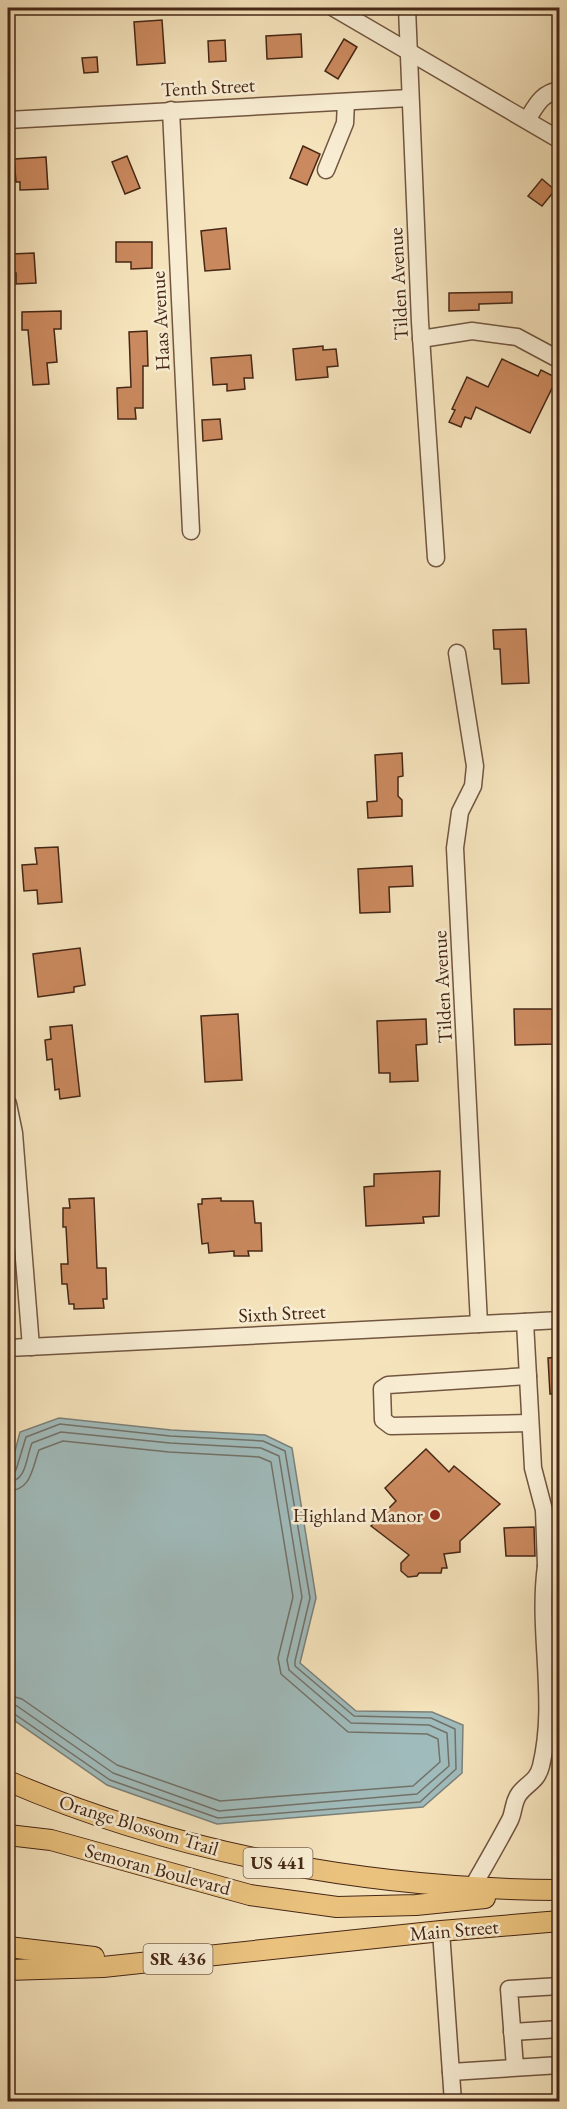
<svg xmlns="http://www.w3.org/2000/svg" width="567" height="2109" viewBox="0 0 567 2109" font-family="'EB Garamond',serif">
  <rect width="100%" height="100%" fill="#f5e3bc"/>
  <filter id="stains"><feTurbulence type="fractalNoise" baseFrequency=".00333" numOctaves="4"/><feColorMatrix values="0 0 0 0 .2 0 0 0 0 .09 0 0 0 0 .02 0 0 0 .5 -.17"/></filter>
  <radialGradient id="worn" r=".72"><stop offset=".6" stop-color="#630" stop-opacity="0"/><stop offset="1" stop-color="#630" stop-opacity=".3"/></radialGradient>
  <!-- water -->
  <path fill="#a0bbbb" stroke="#7c8079" stroke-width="1.5" d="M59,1418L171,1430L265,1435L292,1448L316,1598L300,1663L356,1711L432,1712L463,1725L462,1773L423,1807L217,1824L107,1785L8,1716V1478L20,1432Z"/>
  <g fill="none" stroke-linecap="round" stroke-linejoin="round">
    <!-- shore -->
    <g stroke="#737168" stroke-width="1.5">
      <path d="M8,1474H12L16,1470L26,1437L60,1424L170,1436L263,1441L285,1451L310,1598L295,1661V1666L354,1716L431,1718L455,1729L456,1769L420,1802L218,1818L110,1780L13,1713L8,1712"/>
      <path d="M8,1482C27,1481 26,1457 32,1443L61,1432L170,1443L261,1448L279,1456L302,1597L287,1660L289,1670L351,1723L429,1725L447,1733L449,1766L417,1794L219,1811L113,1773L17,1706L8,1704"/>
      <path d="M8,1491C32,1490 32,1468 39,1450L63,1441L169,1452L259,1457L271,1462L293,1597L278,1658L281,1674L348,1732L427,1734L438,1739L440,1762L413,1786L220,1801L117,1765L22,1699L8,1695"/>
    </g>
  </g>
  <!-- building -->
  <g fill="#ca895e" stroke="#462716" stroke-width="1.5">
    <path d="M162,20L165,63L137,65L134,22Z"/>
    <path d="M301,34L302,57L267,59L266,36Z"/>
    <path d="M344,39L357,47L338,79L325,71Z"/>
    <path d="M225,40L226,61L209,62L208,41Z"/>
    <path d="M97,57L98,72L84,73L82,58Z"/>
    <path d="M303,146L320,154L307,185L290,178Z"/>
    <path d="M127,156L140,188L125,194L112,162Z"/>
    <path d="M46,157L48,189L20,190V182H16L14,159Z"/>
    <path d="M542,179L555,190L542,206L528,196Z"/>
    <path d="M226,228L230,269L205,271L201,231Z"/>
    <path d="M116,242H152V268L131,269V262H116Z"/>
    <path d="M34,253L36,283L16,284V273H13L12,254Z"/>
    <path d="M512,292V303L479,304V310L449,311V293Z"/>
    <path d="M61,311V329H54L57,362L47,363L49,384L33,385L28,330H22V312Z"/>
    <path d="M147,331L148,366H143V408H135L136,419H118L117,388L131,387L129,332Z"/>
    <path d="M323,346V350L336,349L338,366L327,367L328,377L296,380L293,349Z"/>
    <path d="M251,355L253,378H244L245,389L227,391V384L213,385L211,358Z"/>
    <path d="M502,359L538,376L541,370L557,378L530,433L476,407L471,419L465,417L461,427L449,422L455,410L452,409L467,377L488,387Z"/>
    <path d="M220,419L222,439L203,441L202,420Z"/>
    <path d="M526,629L529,683L502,684L500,649H494L493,630Z"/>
    <path d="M402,753L403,776L398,777V796L402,800V816L368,818L367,802L377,801L375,755Z"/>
    <path d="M58,847L62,902L38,904L37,890L24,891L22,865L37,864L35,848Z"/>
    <path d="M412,866L413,886L389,887L390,912L360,913L358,869Z"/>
    <path d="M80,948L85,985L74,987V992L38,997L33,954Z"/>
    <path d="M514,1009H553L554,1044L515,1045Z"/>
    <path d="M238,1014L242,1080L205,1082L201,1016Z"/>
    <path d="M426,1019L427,1044L416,1045L418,1081L390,1082V1073H379L377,1021Z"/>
    <path d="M72,1025L80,1096L60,1099L59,1089L55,1090L52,1059L47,1060L45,1040L51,1039L50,1027Z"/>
    <path d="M440,1171L439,1216L423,1217L424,1223L366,1226L364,1187L374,1186V1174Z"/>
    <path d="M94,1198L97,1268H106L107,1299H103L104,1308L74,1309V1304H69L67,1284H62L61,1264H68L66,1227H63V1208H70L69,1199Z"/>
    <path d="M221,1198V1201H253L255,1223H261L262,1251H248L249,1256H234V1251L209,1253L208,1243L202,1244L198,1204H202V1199Z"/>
    <path d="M560,1357V1394H550L548,1358Z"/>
    <path d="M426,1449L449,1472L454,1466L500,1504L460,1541V1552L444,1554L447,1568H442L441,1573H419L417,1576L408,1577L401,1571V1563L409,1555L371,1526L396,1501L385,1488Z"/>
    <path d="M534,1527L535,1556H506L504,1528Z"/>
  </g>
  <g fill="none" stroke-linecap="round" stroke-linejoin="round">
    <!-- minor casing -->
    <g stroke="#725640" stroke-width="19">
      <g id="minor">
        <path d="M334,8L560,140"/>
        <path d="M407,8L420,322L436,558"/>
        <path d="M171,110L191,531"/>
        <path d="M8,120L410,98"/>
        <path d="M527,120C536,106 541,93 560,90"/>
        <path d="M326,170L345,123L346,102"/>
        <path d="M421,339L472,331L517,337L560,360"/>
        <path d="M457,653L475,766L473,786L460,812L455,848L479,1324"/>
        <path d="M8,1104L14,1133L31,1347"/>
        <path d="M525,1322L533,1468L544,1510L546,1566L560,1565"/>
        <path d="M8,1348L560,1320"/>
        <path d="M528,1376L388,1385L382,1389L383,1420L391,1426L530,1423"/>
        <path d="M472,1888C485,1865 498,1843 510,1820C514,1812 513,1802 519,1794C527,1783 537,1782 541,1766C557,1701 537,1632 546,1566"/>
        <path d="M441,1931L453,2102"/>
        <path d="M512,2032L560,2029"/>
        <path d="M515,2067L509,1989L560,1986"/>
        <path d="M451,2072L560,2065"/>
      </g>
    </g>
    <!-- major casing -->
    <g stroke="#462716" stroke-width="22">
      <g id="major">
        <path d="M8,1781C179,1855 373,1889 560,1890"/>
        <path d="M8,1835L51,1840L250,1895L337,1907L416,1905L485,1898"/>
        <path d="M8,1947L94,1957"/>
        <path d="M8,1970L103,1967L441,1931L560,1921"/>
      </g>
    </g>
    <!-- minor -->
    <use href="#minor" stroke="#f8edd3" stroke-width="16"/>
    <!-- major -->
    <use href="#major" stroke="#eac27e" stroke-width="20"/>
  </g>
  <!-- markers -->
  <circle fill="#8f2418" stroke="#f8edd3" stroke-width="2" cx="435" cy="1515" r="6"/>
  <g text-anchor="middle" stroke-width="5" stroke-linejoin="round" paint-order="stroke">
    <!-- shield labels -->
    <g fill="#f8edd3" stroke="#7b624f" stroke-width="1.5">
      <rect x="243.5" y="1848" width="69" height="30" rx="4.5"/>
      <rect x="143.5" y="1944" width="69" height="30" rx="4.5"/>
    </g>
    <g font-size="18" font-weight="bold" fill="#462716">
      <text x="278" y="1869">US 441</text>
      <text x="178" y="1965">SR 436</text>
    </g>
    <!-- street labels -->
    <g font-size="20" fill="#462716" stroke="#f8edd3">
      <text transform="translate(208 87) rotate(-3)" y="7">Tenth Street</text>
      <text transform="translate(398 284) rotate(-93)" y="7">Tilden Avenue</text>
      <text transform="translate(160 321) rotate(-93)" y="7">Haas Avenue</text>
      <text transform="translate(442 987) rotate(-93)" y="7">Tilden Avenue</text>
      <text transform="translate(282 1313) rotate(-3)" y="7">Sixth Street</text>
      <text transform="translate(139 1825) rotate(17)" y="7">Orange Blossom Trail</text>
      <text transform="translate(158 1869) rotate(15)" y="7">Semoran Boulevard</text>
      <text transform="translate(454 1930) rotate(-5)" y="7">Main Street</text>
    </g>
    <!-- poi labels -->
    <g font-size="20" fill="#462716" stroke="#f8edd3" text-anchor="end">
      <text x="423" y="1522">Highland Manor</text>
    </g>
  </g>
  <!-- margin -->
  <rect width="567" height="2109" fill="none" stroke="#f5e3bc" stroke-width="30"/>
  <rect x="9" y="9" width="549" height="2091" fill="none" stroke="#462716" stroke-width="3"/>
  <rect x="15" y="15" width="537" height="2079" fill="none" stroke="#462716" stroke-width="1.5"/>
  <rect width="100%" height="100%" filter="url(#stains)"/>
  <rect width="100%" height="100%" fill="url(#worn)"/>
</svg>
